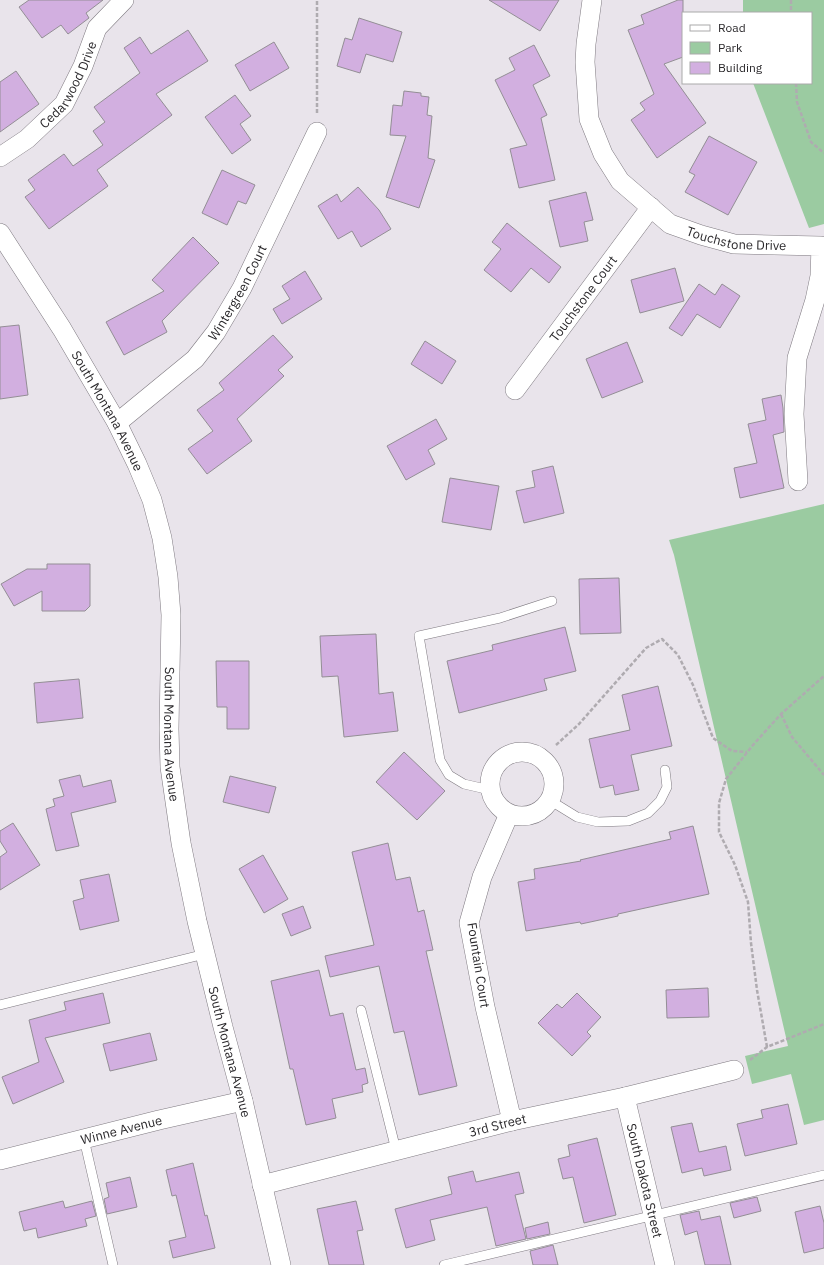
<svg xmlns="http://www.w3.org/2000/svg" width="824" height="1265" viewBox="0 0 824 1265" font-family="'IBM Plex Sans',sans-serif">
  <rect width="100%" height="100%" fill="#e9e4eb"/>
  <!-- green -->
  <g fill="#9bcba1">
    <path d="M743,0H824V224L809,228L753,83H811V13H743Z"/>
    <path d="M824,504V1120L804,1125L791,1074L752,1084L745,1056L788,1046L674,555L669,540Z"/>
  </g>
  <!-- building -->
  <g fill="#d2afe0" stroke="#938e95">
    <path d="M29,0H103L86,13L89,18L68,34L61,25L42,38L19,7Z"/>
    <path d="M489,0H559L540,31Z"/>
    <path d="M678,0H683V57L664,64L706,123L657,158L631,120L645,110L640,103L654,94L628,30L644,24L641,15Z"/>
    <path d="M359,18L402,32L393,62L366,54L360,73L337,66L345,38L352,40Z"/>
    <path d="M188,30L208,61L156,94L172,115L97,170L108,186L49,229L25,197L35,190L28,180L64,154L73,166L103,145L93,131L105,122L94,107L140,73L124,48L140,37L151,54Z"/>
    <path d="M274,42L289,68L250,91L235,65Z"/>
    <path d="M534,45L550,76L533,85L547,115L541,118L555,180L519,188L510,149L527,145L495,80L515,70L509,58Z"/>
    <path d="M16,71L39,104L0,132V82Z"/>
    <path d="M404,91L421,93V96L429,97L427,115L432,116L428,158L435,160L419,208L386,197L406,136L390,135L393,105L402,106Z"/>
    <path d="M235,95L251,116L240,124L251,140L232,154L205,117Z"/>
    <path d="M709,136L757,162L728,215L685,192L695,175L689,172Z"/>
    <path d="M222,170L255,185L246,204L238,201L227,225L202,213Z"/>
    <path d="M358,187L379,210L391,229L361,247L352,231L338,239L318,206L337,194L341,202Z"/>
    <path d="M586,192L593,220L584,222L588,241L560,247L549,201Z"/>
    <path d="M507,223L561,267L549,283L531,268L511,292L484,270L501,249L492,242Z"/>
    <path d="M193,237L219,263L162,321L167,332L124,355L106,322L164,291L152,280Z"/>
    <path d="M675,268L684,301L640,313L631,280Z"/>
    <path d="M305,271L322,299L282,324L273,309L290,299L282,286Z"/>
    <path d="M699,284L715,295L722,284L740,296L720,328L697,314L682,336L669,328Z"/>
    <path d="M19,325L28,395L0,399V327Z"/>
    <path d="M273,335L293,357L278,370L284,376L237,419L252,441L207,474L188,449L213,431L197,410L224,390L219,383Z"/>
    <path d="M425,341L456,361L442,384L411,364Z"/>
    <path d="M627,342L643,382L602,398L586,359Z"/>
    <path d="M781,395L783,408L784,432L773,435L784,488L740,498L734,468L757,463L748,424L766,420L762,399Z"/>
    <path d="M436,419L447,439L428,450L435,464L406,480L387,446Z"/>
    <path d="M553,466L564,513L524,523L516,491L535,487L532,471Z"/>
    <path d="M450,478L499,486L491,530L442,522Z"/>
    <path d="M47,564H90V606L85,611H42V591L14,606L1,584L27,569H47Z"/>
    <path d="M619,578L621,633L580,634L579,579Z"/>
    <path d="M565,627L576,671L544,679L547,690L459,713L447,661L493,650L492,645Z"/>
    <path d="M376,634L379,694L393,692L398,731L344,737L338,676L322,677L320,636Z"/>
    <path d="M216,661H249V729H227V707H217Z"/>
    <path d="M79,679L83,718L37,723L34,683Z"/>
    <path d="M658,686L672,746L631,755L639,790L615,795L613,785L600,788L589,739L630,730L622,695Z"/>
    <path d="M404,752L445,791L417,820L376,782Z"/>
    <path d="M80,775L83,787L111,780L116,802L71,813L79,846L56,851L46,809L55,806L53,799L64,796L59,780Z"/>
    <path d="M230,776L276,787L269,813L223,802Z"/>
    <path d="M13,823L40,865L0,890V857L7,852L0,841V831Z"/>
    <path d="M693,826L709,894L618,914V916L581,924L580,922L526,931L518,882L535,879L534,869L581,861L580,860L671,839L669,832Z"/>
    <path d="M388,843L396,880L410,877L418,912L424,910L433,950L426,951L457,1086L419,1095L404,1031L394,1033L379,966L330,977L325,956L374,945L352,852Z"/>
    <path d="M263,855L288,899L264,913L239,869Z"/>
    <path d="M109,874L119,921L80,930L73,901L84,898L80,880Z"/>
    <path d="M303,906L311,928L291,936L282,914Z"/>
    <path d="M319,970L330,1016L343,1013L356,1070L365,1068L368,1083L362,1085L363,1092L332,1099L336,1118L306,1125L293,1069H290L271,981Z"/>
    <path d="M708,988L709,1017L667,1018L666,990Z"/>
    <path d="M103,993L110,1023L45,1038L64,1082L13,1104L2,1077L39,1062L29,1020L66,1010L64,1002Z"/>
    <path d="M577,993L601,1017L587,1032L591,1036L572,1056L538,1023L557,1004L562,1008Z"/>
    <path d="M150,1033L157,1060L110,1071L103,1044Z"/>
    <path d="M788,1104L797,1144L745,1156L737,1124L763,1118L761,1110Z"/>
    <path d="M692,1123L699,1152L726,1146L731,1170L704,1176L702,1168L682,1173L671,1127Z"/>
    <path d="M597,1138L616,1215L584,1223L573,1177L563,1179L558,1159L570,1156L568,1145Z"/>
    <path d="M193,1163L205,1216L207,1215L215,1248L173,1258L169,1241L186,1237L176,1195L172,1196L166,1170Z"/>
    <path d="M473,1171L476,1182L519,1172L524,1193L515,1195L526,1239L496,1246L487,1207L430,1220L435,1240L406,1248L395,1209L452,1194L448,1177Z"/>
    <path d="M130,1177L137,1207L107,1214L104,1199L109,1197L106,1183Z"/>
    <path d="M757,1197L761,1211L734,1218L730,1203Z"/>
    <path d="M63,1201L65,1208L92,1201L96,1216L85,1219L87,1226L38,1238L36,1228L24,1231L19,1212Z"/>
    <path d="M356,1201L363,1230L357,1231L364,1265H329L317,1209Z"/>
    <path d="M820,1206L824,1223V1248L804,1253L795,1212Z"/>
    <path d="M699,1211L701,1220L720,1216L731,1265H705L697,1231L685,1235L680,1215Z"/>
    <path d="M548,1222L550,1234L527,1239L525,1228Z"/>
    <path d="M553,1245L558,1265H533L530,1251Z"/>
  </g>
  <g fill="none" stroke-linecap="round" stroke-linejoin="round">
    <!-- service casing -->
    <g stroke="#7f7a81" stroke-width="10">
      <g id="service">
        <path d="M490,790L464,784L449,775L440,760L419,636L500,618L552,601"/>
        <path d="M551,801L577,817L598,822L628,821L648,813L660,801L667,787L665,770"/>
        <path d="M0,1005L205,954"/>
        <path d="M361,1010L396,1150"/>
        <path d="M84,1139L113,1265"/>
        <path d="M444,1265L824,1175"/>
      </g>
    </g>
    <!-- minor casing -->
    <g stroke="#7f7a81" stroke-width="20">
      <g id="minor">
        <path id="s1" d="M592,0L586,44L585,62L589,119L603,154L620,181L670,224L701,235L734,244L821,246L820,276L815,300L797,358L794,414L798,481"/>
        <path id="s2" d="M0,157L27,139L64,104L83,66L97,28L124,0"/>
        <path id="s3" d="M0,233L62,329L117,423L137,464L152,500L162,538L168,577L171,615L169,729L170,767L181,843L197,921L223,1027L243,1101L281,1265"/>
        <path id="s4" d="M515,390L651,207"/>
        <path id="s5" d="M117,423L195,359L216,332L242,288L317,132"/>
        <circle cx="522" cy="784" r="32"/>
        <path d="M509,814L482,877L469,923L485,1007L512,1121"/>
        <path id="s6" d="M625,1097L665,1265"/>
        <path id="s7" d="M0,1160L159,1120L243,1101"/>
        <path id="s8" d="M262,1185L512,1121L625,1097L734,1070"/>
      </g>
    </g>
    <!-- path -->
    <g stroke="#afabb0" stroke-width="2.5" stroke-dasharray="4 2" stroke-linecap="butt">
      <path d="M791,0V13"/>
      <path d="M796,83L797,102L811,142L824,153"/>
      <path d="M317,113V0"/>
      <path d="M781,714L792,737L824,775"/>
      <path d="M556,745L579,724L646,648L662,639L678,655L693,685L713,738L732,751L747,752"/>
      <path d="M767,1047L757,990L751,943L748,902L735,865L719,832V803L726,779L753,745L781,714L824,676"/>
      <path d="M750,1060L767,1047L824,1024"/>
    </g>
    <!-- service -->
    <use href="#service" stroke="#fff" stroke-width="9"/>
    <!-- minor -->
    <use href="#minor" stroke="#fff" stroke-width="19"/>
  </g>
  <g text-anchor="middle" stroke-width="4" stroke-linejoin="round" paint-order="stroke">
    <!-- street labels -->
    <g font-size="13" fill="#2a282b" stroke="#fff">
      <text dy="5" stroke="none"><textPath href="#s2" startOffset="102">Cedarwood Drive</textPath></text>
      <text dy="5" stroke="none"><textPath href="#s1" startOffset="324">Touchstone Drive</textPath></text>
      <text dy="5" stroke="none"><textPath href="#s5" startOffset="180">Wintergreen Court</textPath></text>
      <text dy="5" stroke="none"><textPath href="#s4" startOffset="114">Touchstone Court</textPath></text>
      <text dy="5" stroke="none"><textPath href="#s3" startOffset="208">South Montana Avenue</textPath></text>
      <text dy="5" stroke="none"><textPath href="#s3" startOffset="544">South Montana Avenue</textPath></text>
      <text transform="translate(479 965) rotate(81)" y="5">Fountain Court</text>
      <text dy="5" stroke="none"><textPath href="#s3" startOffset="868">South Montana Avenue</textPath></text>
      <text dy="5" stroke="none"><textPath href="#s8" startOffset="243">3rd Street</textPath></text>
      <text dy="5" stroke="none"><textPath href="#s7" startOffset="125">Winne Avenue</textPath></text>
      <text dy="5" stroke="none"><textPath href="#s6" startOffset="86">South Dakota Street</textPath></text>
    </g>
  </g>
  <!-- legend -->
  <rect x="682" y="12" width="130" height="72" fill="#ffffff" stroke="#aaa9aa"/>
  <rect x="690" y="25" width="20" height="6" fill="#ffffff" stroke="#aaa9aa"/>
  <text x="718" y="32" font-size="12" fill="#2a282b">Road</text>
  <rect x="690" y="42" width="20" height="12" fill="#9bcba1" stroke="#aaa9aa"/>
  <text x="718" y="52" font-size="12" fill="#2a282b">Park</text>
  <rect x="690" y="62" width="20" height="12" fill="#d2afe0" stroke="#aaa9aa"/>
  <text x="718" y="72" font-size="12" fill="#2a282b">Building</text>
</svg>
